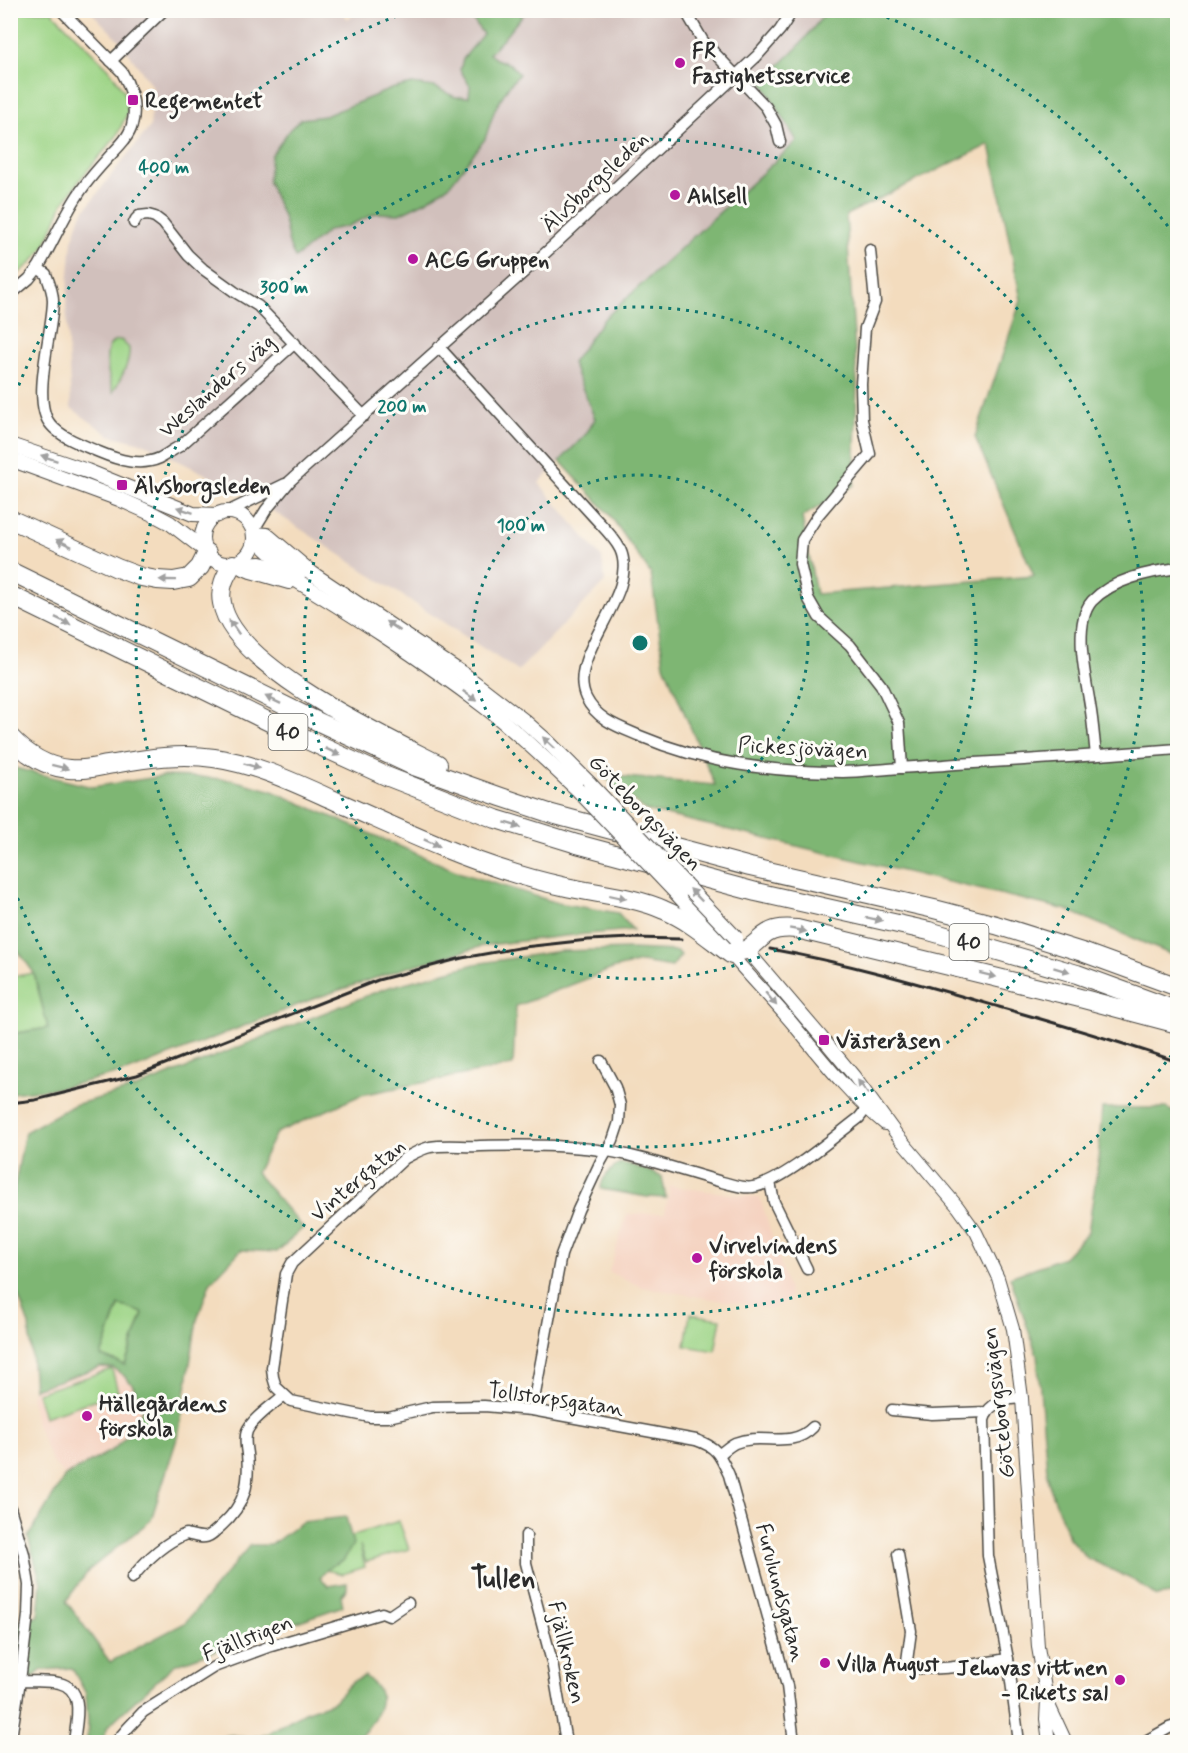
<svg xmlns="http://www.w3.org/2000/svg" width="1188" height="1753" viewBox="0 0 1188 1753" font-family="Mynerve,sans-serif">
  <rect width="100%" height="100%" fill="#fdfcf7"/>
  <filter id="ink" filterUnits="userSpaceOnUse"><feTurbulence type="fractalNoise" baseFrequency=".0167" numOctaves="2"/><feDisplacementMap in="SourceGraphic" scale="12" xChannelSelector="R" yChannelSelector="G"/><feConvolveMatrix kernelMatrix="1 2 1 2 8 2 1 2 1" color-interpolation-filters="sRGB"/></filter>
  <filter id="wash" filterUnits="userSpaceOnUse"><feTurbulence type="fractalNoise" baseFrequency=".008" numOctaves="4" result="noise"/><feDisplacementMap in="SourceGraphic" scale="24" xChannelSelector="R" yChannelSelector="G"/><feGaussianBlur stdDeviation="1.35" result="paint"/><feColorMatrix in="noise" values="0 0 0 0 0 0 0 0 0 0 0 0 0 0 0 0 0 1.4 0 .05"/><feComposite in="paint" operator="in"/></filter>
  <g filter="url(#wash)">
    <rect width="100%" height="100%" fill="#f3dcbe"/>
    <!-- built -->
    <g fill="#f5d3c1">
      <path d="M670,1186L760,1198L791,1297L772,1309L641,1287L609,1272L627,1214L665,1213Z"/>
      <path d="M100,1367L113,1368L123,1375L132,1383L144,1408L132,1430L114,1449L65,1476L52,1462L36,1424L31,1396L34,1389Z"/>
    </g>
    <!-- industrial -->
    <path fill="#d1c0bc" d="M340,10L348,19L357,11H397L399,15L410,19L419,11H467L483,34L463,59L460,69L470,86L469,98L455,97L435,87L413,84L391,89L325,116L301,119L268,181L284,219L289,244L295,258L329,230L348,226L376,213L399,214L485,139L495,109L508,87L519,74L510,64L496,59L489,54L503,39L526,11H827L798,47L762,82L798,141L603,320L572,363L595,419L586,434L539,483L602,558L605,582L518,671L253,498L145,444L109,435L71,408L66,305L72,241L81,215L112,174L150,127L153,87L120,41L90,11Z"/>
    <!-- green -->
    <g fill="#9dd486" stroke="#648058" stroke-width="1.5">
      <path d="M11,11H51L109,69L124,91L128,112L116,137L81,178L63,203L45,246L32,262L11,280Z"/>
      <path d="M121,340L129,348C130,364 121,378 113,392C109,378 98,340 121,340Z"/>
      <path d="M34,973L48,1028L11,1034V977Z"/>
      <path d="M120,1304L143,1313L125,1365L101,1356Z"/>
      <path d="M690,1314L721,1319L715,1351L685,1346Z"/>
      <path d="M112,1369L118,1392L44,1417L37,1393Z"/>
      <path d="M399,1521L409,1549L366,1562L360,1545L365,1567L343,1574L313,1567L330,1546L357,1534Z"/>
    </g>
    <!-- forest -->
    <g fill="#7eb673" stroke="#54704f" stroke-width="1.5" fill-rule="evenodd">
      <path d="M467,11H526L503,39L489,54L496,59L510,64L519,74L508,87L495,109L485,139L449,186L426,201L399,214L376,213L348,226L329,230L295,258L289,244L284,219L268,181L271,156L290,129L301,119L325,116L391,89L412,84L435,87L455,97H469L470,86L460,70L463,59L483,34Z"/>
      <path d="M827,11H1177V957L1067,910L645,810L602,775L715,785L664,665L651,574L609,514L560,461L586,434L595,419L572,363L603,320L797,141L762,82L798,47ZM990,144L1021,300L975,437L1034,576L816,594L802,517L854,485L857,382L846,215Z"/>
      <path d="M11,767L92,787L164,776L200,777L232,780L270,790L461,873L558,903L618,913L633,930L565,936L487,945L408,967L313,999L129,1071L59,1088L11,1093V1034L48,1028L34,973L11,941Z"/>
      <path d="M631,949L677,951L681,955L672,967L641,962L615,968L516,1006L513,1065L361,1095L276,1133L256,1173L303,1228L277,1252L241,1250L210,1283L197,1320L179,1432L151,1520L89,1570L66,1601L110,1662L185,1623L250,1545H271L302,1522L346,1517L353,1544L344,1560L331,1566L320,1577L328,1586L347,1583V1589L341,1596L343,1606L174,1665L108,1726L102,1742H87L88,1722L86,1694L72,1668L42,1670L11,1695V1625L38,1616L41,1583L28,1537L65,1476L114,1449L132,1430L143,1408L132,1384L123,1375L113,1368L100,1367L34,1389L29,1325L11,1276V1205L25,1132L74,1105L136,1088L386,988L475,964L560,951ZM119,1305L143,1313L125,1365L101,1356Z"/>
      <path d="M1102,1108H1166L1177,1114V1593L1156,1596L1135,1581L1087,1558L1069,1538L1048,1482L1037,1355L1010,1277L1064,1257L1088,1232L1098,1163Z"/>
      <path d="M620,1163C635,1165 648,1170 662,1177L666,1198L647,1197L601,1189C601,1177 611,1170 620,1163Z"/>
      <path d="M365,1676C369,1680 377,1686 379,1691C386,1707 366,1732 354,1742H218L223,1736L232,1735L246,1738L265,1735L304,1712L333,1702L353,1681Z"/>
    </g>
  </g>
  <g filter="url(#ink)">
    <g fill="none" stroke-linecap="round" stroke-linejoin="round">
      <!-- minor casing -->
      <g stroke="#494641" stroke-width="13">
        <g id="minor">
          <path d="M685,10L703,41L766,107L776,125L780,142"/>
          <path d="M111,61L164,10"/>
          <path d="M134,223L136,219L139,216L148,215L155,217L163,223L188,255L203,269L235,292L258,306L364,416"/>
          <path d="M870,250L875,302L865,328L861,384L862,420L870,454L818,515L802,540L800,564L808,598L819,617L850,645L881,685L899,723L902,768"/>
          <path d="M38,268L46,274C49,282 53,292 53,300C53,332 30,402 51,425C62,438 83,445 99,452C118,460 140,467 160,458C167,454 174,449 180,446L295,343"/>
          <path d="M10,295L29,279L38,268C52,244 63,218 78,195C86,182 97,170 107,159C116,149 129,138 132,125C137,107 131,88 122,72L61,10"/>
          <path d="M439,347L594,517C603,527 614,537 620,549C641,594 565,654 586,698C597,720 619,727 640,736C706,764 772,772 843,772C858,772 874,770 888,769C911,767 934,766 956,764C1030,760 1104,755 1178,749"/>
          <path d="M227,512L285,484"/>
          <path d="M253,531L266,510L290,481L552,247L757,56L780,30L793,10"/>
          <path d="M1096,755C1094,739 1093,722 1090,705C1086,678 1072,624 1092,601C1113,579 1149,572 1178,568"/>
          <path d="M770,1182L774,1202L807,1269"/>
          <path d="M532,1410L561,1255L578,1210L600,1163L613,1140L619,1122L620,1105L615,1087L601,1061"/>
          <path d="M892,1410L932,1414L987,1412C996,1400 1008,1399 1022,1398"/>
          <path d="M987,1412L984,1420L988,1556L1008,1659L1019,1742"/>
          <path d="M720,1454C725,1450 729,1446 735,1443C762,1432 791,1450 813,1427"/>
          <path d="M10,1508L24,1554L29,1585L28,1615L20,1681L11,1738"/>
          <path d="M526,1535V1563L552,1662L566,1742"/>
          <path d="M898,1554L911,1631L907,1661L911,1667C942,1672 977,1663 1008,1659"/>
          <path d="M132,1578C146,1560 164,1543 186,1534C207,1539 206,1540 222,1525C245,1504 250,1484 247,1454C246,1446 244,1439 247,1431C252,1419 273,1405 283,1396"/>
          <path d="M20,1681C32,1682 47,1680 59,1683C86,1689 76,1723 74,1742"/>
          <path d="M116,1742L127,1729L143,1712L214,1667L268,1647L382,1613L389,1616L408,1603"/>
          <path d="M794,1742L787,1686L729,1475C720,1455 717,1447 696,1440L532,1410L484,1406L432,1407L388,1417H370L291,1401L276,1387L273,1377L272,1368L286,1274L292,1263L405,1158C413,1154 421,1149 430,1147C446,1144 464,1147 480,1146C537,1145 593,1144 647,1160C672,1167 697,1175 722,1182C731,1184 743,1189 753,1187C781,1183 835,1136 859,1118L866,1109"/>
          <path d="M1144,1742L1169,1728L1178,1725"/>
        </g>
      </g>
      <!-- tertiary casing -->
      <g stroke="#494641" stroke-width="14">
        <g id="tertiary">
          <path d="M747,950L824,1040L854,1076L897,1135L958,1207L976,1232L998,1278L1013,1329L1022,1398L1038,1647L1047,1700L1046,1719L1049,1742"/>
          <path d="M728,951C748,975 771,998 792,1023C821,1058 849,1095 885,1124"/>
          <path d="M1048,1703L1066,1742"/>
          <path d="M10,1738L11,1742"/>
        </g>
      </g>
      <!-- secondary casing -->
      <g stroke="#494641" stroke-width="16">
        <g id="secondary">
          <path d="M10,445L87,471L193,514L217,515"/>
          <path d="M10,459L119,499L155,515L170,523L205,550"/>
          <circle cx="228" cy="538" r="26"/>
          <path d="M254,534L267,535L313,574L466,676L523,720L549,743L590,784"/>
          <path d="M254,534C267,553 282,562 303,570"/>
          <path d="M237,565L261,564L276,568C347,611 419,656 485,707C518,732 547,761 577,789"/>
          <path d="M239,566L251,571L289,582"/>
          <path d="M679,896L714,934"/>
        </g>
      </g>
      <!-- motorway casing -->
      <g stroke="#494641" stroke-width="20">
        <g id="motorway">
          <path d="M10,519L117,568L141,577L157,580L173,581L189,578L200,567L207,553"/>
          <path d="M233,564C225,576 219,588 222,603C232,666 385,737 438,764"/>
          <path d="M10,571L308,717L411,765L501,797L552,814L750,867L934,909L996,925L1082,952L1178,987"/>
          <path d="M10,595L296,735L386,776L496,819L577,844L756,892L929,931L1077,974L1178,1011"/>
          <path d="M10,737C26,754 46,767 69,769C84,771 99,766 114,764C147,758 181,753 214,758C255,764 291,781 329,798C366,814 404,832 441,847C480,863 521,877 562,886C596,894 632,896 664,910C689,920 710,939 732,955"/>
          <path d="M723,942C727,946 733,951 739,951C750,952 759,938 768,933C777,928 786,928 797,929L1076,997L1178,1024"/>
        </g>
      </g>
      <!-- minor -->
      <use href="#minor" stroke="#fff" stroke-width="10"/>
      <!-- tertiary -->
      <use href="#tertiary" stroke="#fff" stroke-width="12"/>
      <!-- secondary -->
      <use href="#secondary" stroke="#fff" stroke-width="14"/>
      <!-- motorway -->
      <use href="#motorway" stroke="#fff" stroke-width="18"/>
      <!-- rail -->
      <g stroke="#2b2b2b" stroke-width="3">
        <path d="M770,949C848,963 923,985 999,1007C1059,1024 1119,1041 1178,1062"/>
        <path d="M10,1103L35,1100L137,1075L378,980L462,958L524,947L588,940L632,938L681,939"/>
      </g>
      <!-- secondary-bridge casing -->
      <g stroke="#494641" stroke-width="16" stroke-linecap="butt">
        <g id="secondary-bridge">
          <path d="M590,784L736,938"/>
          <path d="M577,789L679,896"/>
        </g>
      </g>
      <!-- secondary-bridge -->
      <use href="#secondary-bridge" stroke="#fff" stroke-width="14"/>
    </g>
    <!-- one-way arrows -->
    <defs><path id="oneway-solid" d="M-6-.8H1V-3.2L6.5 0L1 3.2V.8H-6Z" transform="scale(1.5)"/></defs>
    <g fill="#a0a0a0">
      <use href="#oneway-solid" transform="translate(49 458) rotate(-161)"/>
      <use href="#oneway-solid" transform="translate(185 510) rotate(-161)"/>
      <use href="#oneway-solid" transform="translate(64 543) rotate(-155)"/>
      <use href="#oneway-solid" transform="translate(168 580) rotate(-179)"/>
      <use href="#oneway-solid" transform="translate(63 621) rotate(26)"/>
      <use href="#oneway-solid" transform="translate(393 626) rotate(-147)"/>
      <use href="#oneway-solid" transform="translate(234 627) rotate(-125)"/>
      <use href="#oneway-solid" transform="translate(470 696) rotate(36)"/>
      <use href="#oneway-solid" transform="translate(273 700) rotate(-154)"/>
      <use href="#oneway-solid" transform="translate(549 743) rotate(-137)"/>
      <use href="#oneway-solid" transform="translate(333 752) rotate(25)"/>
      <use href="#oneway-solid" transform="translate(252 766) rotate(17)"/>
      <use href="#oneway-solid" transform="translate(60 767) rotate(14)"/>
      <use href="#oneway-solid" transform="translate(513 825) rotate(17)"/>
      <use href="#oneway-solid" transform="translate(432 843) rotate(24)"/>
      <use href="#oneway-solid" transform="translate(696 895) rotate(-134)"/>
      <use href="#oneway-solid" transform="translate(618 897) rotate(12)"/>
      <use href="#oneway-solid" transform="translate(874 919) rotate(12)"/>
      <use href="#oneway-solid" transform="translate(798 930) rotate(10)"/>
      <use href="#oneway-solid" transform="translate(1062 970) rotate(17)"/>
      <use href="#oneway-solid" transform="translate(988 975) rotate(14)"/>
      <use href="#oneway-solid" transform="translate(771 999) rotate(50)"/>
      <use href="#oneway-solid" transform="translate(863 1087) rotate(-127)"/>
    </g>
  </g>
  <!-- distance rings -->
  <g fill="none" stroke="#0f766e" stroke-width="3" stroke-dasharray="3 6">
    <circle cx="640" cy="643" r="168"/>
    <circle cx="640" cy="643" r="336"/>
    <circle cx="640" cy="643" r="504"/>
    <path d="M1177 1048A673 673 0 0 1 12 884M12 402A673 673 0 0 1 410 11M870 11A673 673 0 0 1 1177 238"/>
  </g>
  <!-- markers -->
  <g fill="#b5179e" stroke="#fdfcf7" stroke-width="2">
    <circle cx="680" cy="63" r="6"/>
    <rect x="127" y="94" width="12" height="12" rx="3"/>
    <circle cx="675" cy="195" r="6"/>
    <circle cx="413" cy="259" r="6"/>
    <rect x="116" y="479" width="12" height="12" rx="3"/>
    <rect x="818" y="1034" width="12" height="12" rx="3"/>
    <circle cx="697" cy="1258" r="6"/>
    <circle cx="87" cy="1416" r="6"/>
    <circle cx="825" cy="1663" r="6"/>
    <circle cx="1120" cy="1680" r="6"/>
  </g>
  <g text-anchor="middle" stroke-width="6" stroke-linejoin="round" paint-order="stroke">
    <!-- shield labels -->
    <g fill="#fdfcf7" stroke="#6a6a68" stroke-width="1.5">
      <rect x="268.5" y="714" width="39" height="36" rx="4.5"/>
      <rect x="949.5" y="924" width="39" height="36" rx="4.5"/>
    </g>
    <g font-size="21" font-weight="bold" fill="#2b2b2b">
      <text x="288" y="739">40</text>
      <text x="969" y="949">40</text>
    </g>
    <!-- poi labels -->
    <g font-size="22" font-weight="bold" fill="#2b2b2b" stroke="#fdfcf7" text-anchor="start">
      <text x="692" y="58">FR<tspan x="692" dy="25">Fastighetsservice</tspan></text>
      <text x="145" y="108">Regementet</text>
      <text x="687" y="203">Ahlsell</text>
      <text x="425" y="267">ACG Gruppen</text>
      <text x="134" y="493">Älvsborgsleden</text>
      <text x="836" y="1048">Västeråsen</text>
      <text x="709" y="1253">Virvelvindens<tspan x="709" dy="25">förskola</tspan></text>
      <text x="99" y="1411">Hällegårdens<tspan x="99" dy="25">förskola</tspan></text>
      <text x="837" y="1671">Villa August</text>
      <text x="1108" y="1675" text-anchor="end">Jehovas vittnen<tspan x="1108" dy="25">- Rikets sal</tspan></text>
    </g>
    <!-- street labels -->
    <g font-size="22" fill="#2b2b2b" stroke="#fdfcf7">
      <text transform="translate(594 181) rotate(-43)" y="8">Älvsborgsleden</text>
      <text transform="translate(216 385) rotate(-41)" y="8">Weslanders väg</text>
      <text transform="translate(803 747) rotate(3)" y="8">Pickesjövägen</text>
      <text transform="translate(646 812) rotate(46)" y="8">Göteborgsvägen</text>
      <text transform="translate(357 1179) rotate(-40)" y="8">Vintergatan</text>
      <text transform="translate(556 1398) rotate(8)" y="8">Tollstorpsgatan</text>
      <text transform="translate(997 1403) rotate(-97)" y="8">Göteborgsvägen</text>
      <text transform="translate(782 1592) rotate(75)" y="8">Furulundsgatan</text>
      <text transform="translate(247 1637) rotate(-21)" y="8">Fjällstigen</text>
      <text transform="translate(568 1652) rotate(77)" y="8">Fjällkroken</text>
    </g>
    <!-- district labels -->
    <g font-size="28" font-weight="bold" fill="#2b2b2b" stroke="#fdfcf7">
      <text x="503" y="1587">Tullen</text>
    </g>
  </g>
  <circle cx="640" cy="643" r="9" fill="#0f766e" stroke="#fdfcf7" stroke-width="3"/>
  <g font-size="18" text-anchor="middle" font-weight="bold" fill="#0f766e" stroke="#fdfcf7" stroke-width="6" stroke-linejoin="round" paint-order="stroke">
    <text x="164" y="173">400 m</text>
    <text x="284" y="293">300 m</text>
    <text x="402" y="412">200 m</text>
    <text x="521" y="531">100 m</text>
  </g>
  <!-- margin -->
  <rect width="1188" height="1753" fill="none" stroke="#fdfcf7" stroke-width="36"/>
</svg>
